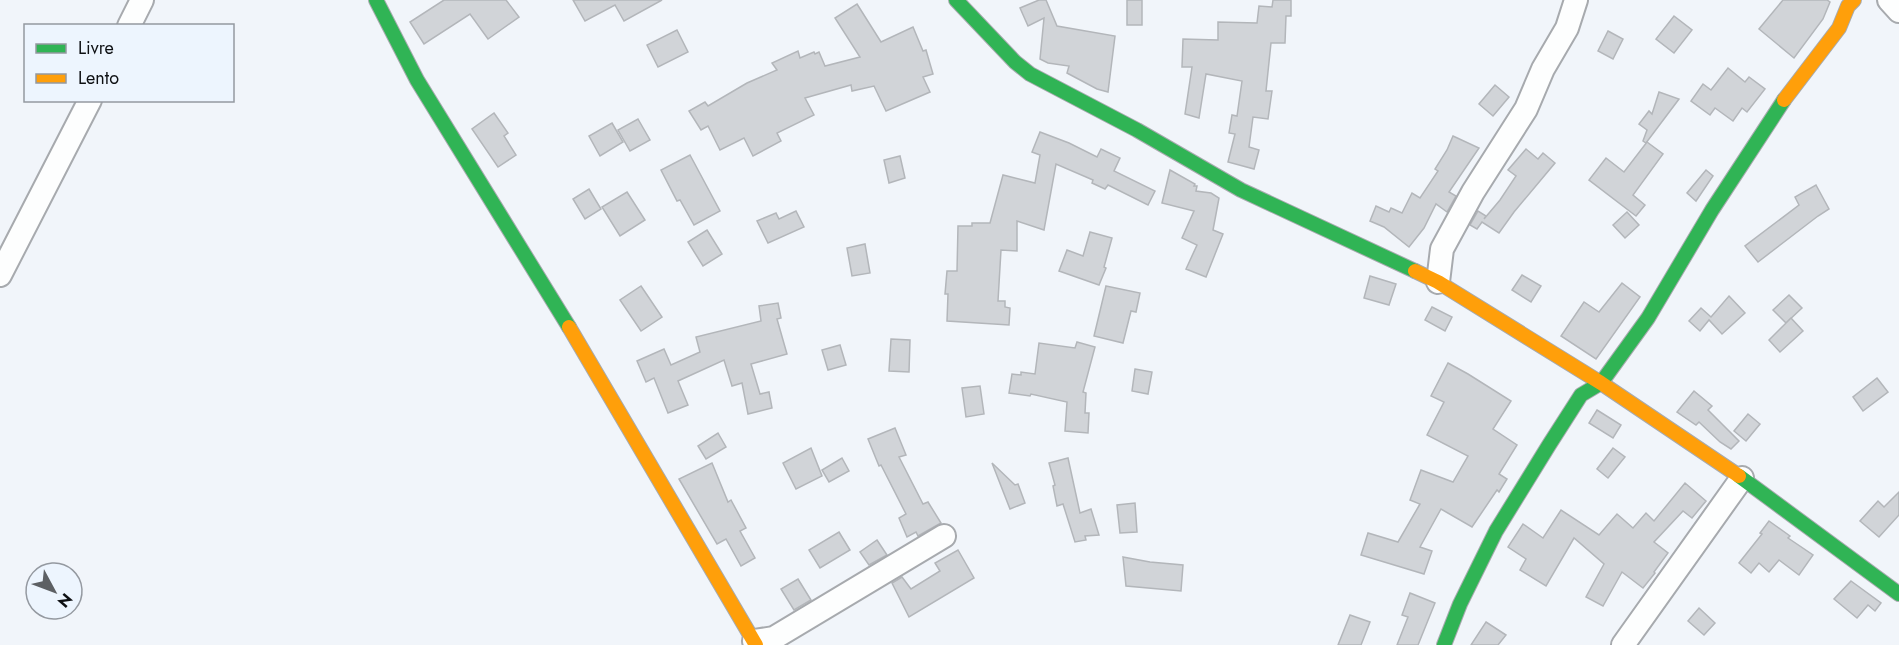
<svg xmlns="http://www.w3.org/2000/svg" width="1899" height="645" viewBox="0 0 1899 645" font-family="Jost,sans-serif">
  <rect width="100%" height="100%" fill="#f1f5fa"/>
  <!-- building -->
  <g fill="#d1d4d8" stroke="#b3b6ba" stroke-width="1.5">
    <path d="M444,0H506L519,17L488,39L470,14L424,44L410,22Z"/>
    <path d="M573,0H662L624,21L615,5L585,21Z"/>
    <path d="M1039,0H1046L1057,26L1115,36L1108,92L1097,89L1067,73L1069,66L1048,63L1040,59L1044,18L1028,26L1020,8Z"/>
    <rect x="1127" y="0" width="15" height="25"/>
    <path d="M1273,0H1291V16H1286L1285,43H1271L1266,91H1272L1268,119L1253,117L1249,147L1259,150L1254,169L1228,162L1235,134L1229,133L1232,115L1237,116L1242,81L1206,74L1199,118L1185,114L1192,67H1182L1183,39L1218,40V22L1257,23L1259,6L1272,7Z"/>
    <path d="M1783,0H1827L1830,2L1823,19L1794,58L1759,29Z"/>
    <path d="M857,4L881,42L913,27L923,51L926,50L933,74L923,77L930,92L886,111L874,86L852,91L851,85L805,98L814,115L777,133L781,141L753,156L744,138L720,150L708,126L701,130L689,111L705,102L708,106L747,83L777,70L772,63L798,51L800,58L814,52L815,54L819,52L825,66L860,57L835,18Z"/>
    <path d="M1674,16L1692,30L1674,53L1656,39Z"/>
    <path d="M677,30L688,52L658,67L647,45Z"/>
    <path d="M1608,31L1623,39L1613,59L1598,51Z"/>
    <path d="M1728,68L1745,82L1749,77L1765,89L1747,112L1742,108L1733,121L1715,108L1710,115L1691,101L1703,84L1711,90Z"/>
    <path d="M1495,85L1509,97L1493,116L1479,104Z"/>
    <path d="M1659,92L1679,99L1646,143L1643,141L1647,130L1639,124L1649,111L1652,114Z"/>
    <path d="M494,113L508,133L504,136L516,155L498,167L472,129Z"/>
    <path d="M638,119L650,140L630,151L618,130Z"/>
    <path d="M612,123L623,142L600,156L589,136Z"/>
    <path d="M1040,132L1069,143L1097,157L1101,149L1120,158L1114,171L1155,191L1148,205L1108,185L1105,189L1092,183L1093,180L1056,164L1044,230L1017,221V251L1001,250L998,301H1005V307L1010,308L1009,325L947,321L948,294H945L947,271H957L958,226H972V223H990L1003,175L1035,183L1040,155L1032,152Z"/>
    <path d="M1453,136L1479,148L1449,192L1456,196L1447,212L1436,204L1424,228L1409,247L1384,227L1370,221L1376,206L1389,212L1391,208L1402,213L1412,193L1420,198L1438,171L1435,169L1447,150Z"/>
    <path d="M1647,142L1663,154L1633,195L1645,205L1636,216L1589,180L1606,158L1624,172Z"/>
    <path d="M1526,149L1538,159L1543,153L1555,163L1514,212L1499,233L1482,222L1477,229L1470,225L1478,211L1486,216L1484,219L1500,200L1516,176L1508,170Z"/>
    <path d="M690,155L720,211L694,225L680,200L677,201L661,170Z"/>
    <path d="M900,156L905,178L889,183L884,160Z"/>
    <path d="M1170,170L1195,184L1194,186H1197L1196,191L1211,193L1219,198L1213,230L1223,234L1206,277L1186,269L1197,245L1182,238L1194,211L1162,203Z"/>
    <path d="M1706,170L1713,176L1696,201L1687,193Z"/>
    <path d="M1816,185L1829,209L1818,216L1758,262L1745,246L1799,205L1795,197Z"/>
    <path d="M589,189L601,209L585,219L573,199Z"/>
    <path d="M627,192L645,220L620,236L602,207Z"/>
    <path d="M796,211L804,227L768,243L757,221L776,213L779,219Z"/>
    <path d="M1627,212L1639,225L1625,238L1613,225Z"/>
    <path d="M707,230L722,254L703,266L688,242Z"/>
    <path d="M1090,232L1112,238L1104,267L1106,268L1099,285L1059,271L1067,250L1083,256Z"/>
    <path d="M865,244L870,273L852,276L847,248Z"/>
    <path d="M1522,275L1541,286L1531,302L1512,290Z"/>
    <path d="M1370,276L1396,284L1389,305L1364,298Z"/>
    <path d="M1622,283L1640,297L1596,359L1561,336L1584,302L1599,312Z"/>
    <path d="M641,286L662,317L641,331L620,300Z"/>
    <path d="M1106,286L1140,293L1136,312L1131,311L1123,343L1094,336Z"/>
    <path d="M1789,295L1802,308L1786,323L1773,310Z"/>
    <path d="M1729,296L1745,313L1722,334L1709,320L1700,331L1689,321L1701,308L1711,317Z"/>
    <path d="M778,303L781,318L777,319L787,354L751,364L760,394L769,392L772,408L748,414L742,383L732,386L724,360L678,381L688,405L668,413L654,378L646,382L637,361L664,349L671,365L700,352L696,337L761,321L759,306Z"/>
    <path d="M1432,307L1452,317L1445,331L1425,320Z"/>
    <path d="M1791,318L1803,331L1780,352L1769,340Z"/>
    <path d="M891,339L910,340L909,372L889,371Z"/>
    <path d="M1077,342L1095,347L1083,392L1086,393L1085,413H1089L1088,433L1065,431L1067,402L1031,394L1030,396L1009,393L1012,374L1021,375V372L1035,374L1039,343L1075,348Z"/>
    <path d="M840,345L846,365L828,370L822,350Z"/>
    <path d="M1448,363L1468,374L1511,401L1493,429L1517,445L1499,474L1507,479L1499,492L1497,490L1472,527L1441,509L1420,547L1432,551L1424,574L1361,555L1368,533L1398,542L1420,504L1410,500L1421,470L1453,482L1468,456L1427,435L1444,402L1431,396Z"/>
    <path d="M1135,369L1152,372L1148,394L1132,391Z"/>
    <path d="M1877,378L1888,392L1863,411L1853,397Z"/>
    <path d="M980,386L984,414L966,417L962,388Z"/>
    <path d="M1694,391L1712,406L1708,410L1739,441L1731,449L1720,442L1699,422L1696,425L1677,412Z"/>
    <path d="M1597,410L1621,425L1613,438L1589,423Z"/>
    <path d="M1748,414L1760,424L1746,441L1734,431Z"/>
    <path d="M895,428L906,455L899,457L923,504L928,502L941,523L918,536L916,532L907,537L899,518L906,514L881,465L879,466L868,439Z"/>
    <path d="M718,433L726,447L706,459L698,446Z"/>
    <path d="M811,448L822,476L796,489L783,463Z"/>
    <path d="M1613,448L1625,457L1608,478L1597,469Z"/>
    <path d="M842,458L849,471L829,482L822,470Z"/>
    <path d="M1068,458L1080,513L1091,509L1099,535L1085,536L1086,540L1075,542L1063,504L1057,506L1053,486L1055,485L1049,463Z"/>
    <path d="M712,463L728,502L731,500L746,528L740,531L755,558L741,566L726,539L717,544L679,479Z"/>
    <path d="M992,463L1015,485L1018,484L1025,503L1010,509Z"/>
    <path d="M1685,483L1706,501L1692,518L1683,511L1654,542L1668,553L1654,572L1655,573L1643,588L1622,572L1603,606L1586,597L1604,564L1574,538L1546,586L1520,570L1526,559L1508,547L1523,524L1543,538L1561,510L1599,535L1617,514L1633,528L1646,513L1654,521Z"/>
    <path d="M1899,492V515L1879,537L1860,521L1878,501L1884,507Z"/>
    <path d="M1135,503L1137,532L1120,533L1117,505Z"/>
    <path d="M1769,521L1790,536L1788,538L1813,555L1799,575L1779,560L1769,572L1759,563L1751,573L1739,563L1762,534L1760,533Z"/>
    <path d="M839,532L850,550L820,568L809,550Z"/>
    <path d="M877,540L887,555L869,565L860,552Z"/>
    <path d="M958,550L974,578L909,617L892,583L902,577L911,589L940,571L935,563Z"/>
    <path d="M1123,557L1150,562L1183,565L1181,591L1126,586Z"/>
    <path d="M798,579L811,600L794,610L781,589Z"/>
    <path d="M1851,581L1881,603L1875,611L1868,605L1857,618L1834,599Z"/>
    <path d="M1410,593L1435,603L1418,645H1397L1408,617L1402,615Z"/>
    <path d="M1699,608L1715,623L1704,635L1688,621Z"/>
    <path d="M1350,615L1370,622L1361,645H1338Z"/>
    <path d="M1486,622L1506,635L1498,645H1471Z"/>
  </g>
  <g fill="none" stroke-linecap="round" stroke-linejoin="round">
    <!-- street casing -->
    <g stroke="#a7aaae" stroke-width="26">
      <g id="street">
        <path d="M1889,0L1899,11"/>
        <path d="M129,26L142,0"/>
        <path d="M0,275L90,100"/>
        <path d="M1438,282L1442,249L1473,192L1526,109L1543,69L1567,28L1576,0"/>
        <path d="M754,641L774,638L944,536"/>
        <path d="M1623,645L1742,478"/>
      </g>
    </g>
    <!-- fast casing -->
    <g stroke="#a7aaae" stroke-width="16">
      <g id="fast">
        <path d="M376,0L417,80L569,327"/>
        <path d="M956,0L1015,62L1030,74L1137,130L1241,190L1415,271"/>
        <path d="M1739,476L1899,594"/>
        <path d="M1444,645L1460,604L1496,531L1549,445L1581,395L1601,383L1648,318L1712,210L1784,100"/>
      </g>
    </g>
    <!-- slow casing -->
    <g stroke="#a7aaae" stroke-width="16">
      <g id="slow">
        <path d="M1784,100L1839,28L1848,6L1854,0"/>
        <path d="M1415,271L1438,282L1601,383L1739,476"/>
        <path d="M569,327L756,645"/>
      </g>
    </g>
    <!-- street -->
    <use href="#street" stroke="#fdfefe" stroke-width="22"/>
    <!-- fast -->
    <use href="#fast" stroke="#30b455" stroke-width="14"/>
    <!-- slow -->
    <use href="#slow" stroke="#ff9f0a" stroke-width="14"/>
  </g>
  <!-- legend -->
  <rect x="24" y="24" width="210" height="78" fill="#edf5fe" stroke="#9499a0" stroke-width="1.5"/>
  <rect x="36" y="44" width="30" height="9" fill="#30b455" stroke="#9499a0" stroke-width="1.5"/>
  <text x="78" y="54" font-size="18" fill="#0e1013">Livre</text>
  <rect x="36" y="74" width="30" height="9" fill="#ff9f0a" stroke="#9499a0" stroke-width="1.5"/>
  <text x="78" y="84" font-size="18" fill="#0e1013">Lento</text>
  <!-- north arrow -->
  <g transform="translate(54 591) rotate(131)"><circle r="28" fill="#edf5fe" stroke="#9499a0" stroke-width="1.5"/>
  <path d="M0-4.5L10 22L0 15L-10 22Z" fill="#5d6064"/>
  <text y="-9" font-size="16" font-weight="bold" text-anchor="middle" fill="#0e1013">N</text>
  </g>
</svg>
